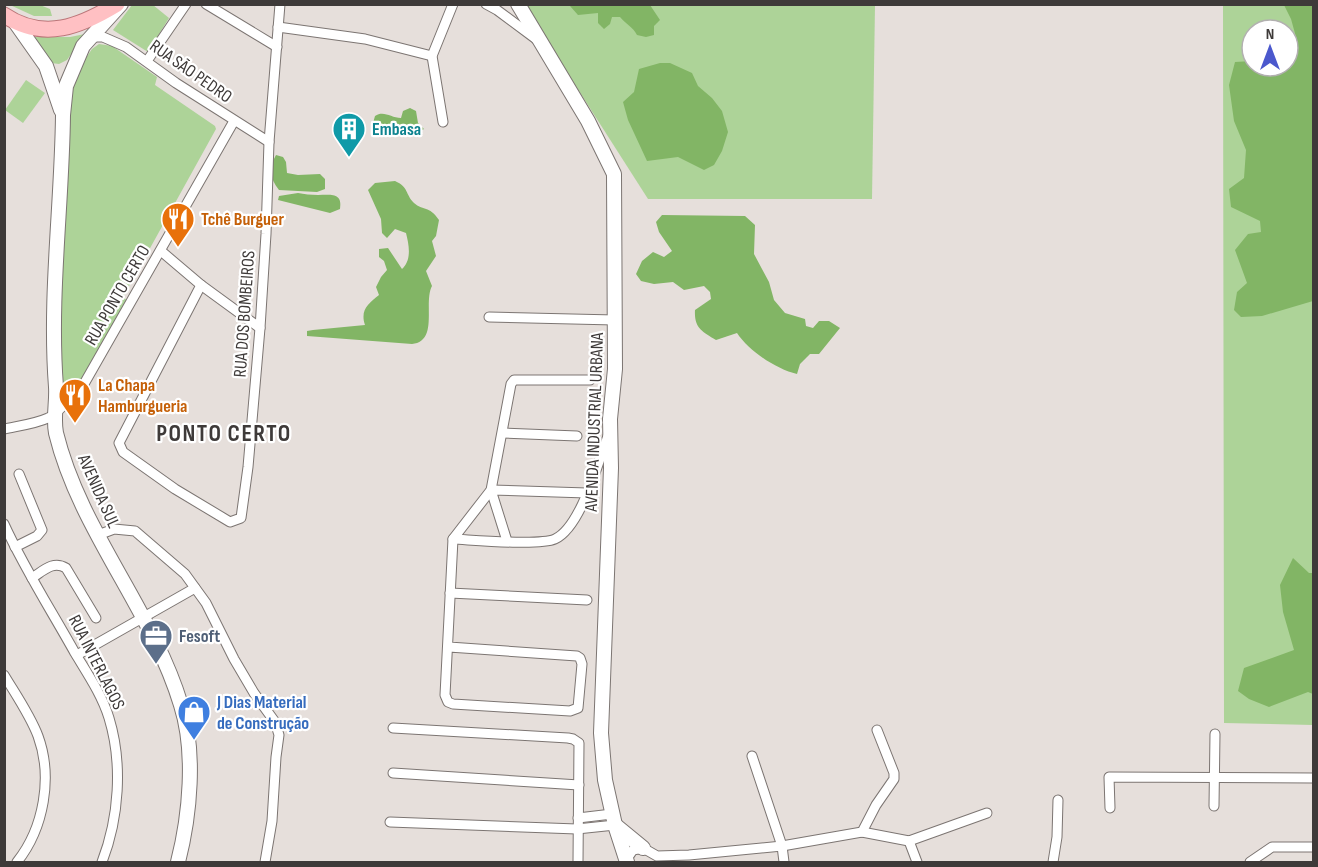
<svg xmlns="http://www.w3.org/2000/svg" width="1318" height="867" viewBox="0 0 1318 867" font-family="'Sofia Sans Condensed',sans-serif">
  <rect width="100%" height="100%" fill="#e6dfdb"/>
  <!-- green -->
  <g fill="#add398" fill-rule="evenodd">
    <path d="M10,5H40L50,9L52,16H34Z"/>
    <path d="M132,5H153L169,18L148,52L113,30Z"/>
    <path d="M524,5H875L872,199H648Z"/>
    <path d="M1223,5H1313V725L1224,723ZM1252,30H1288V66H1252Z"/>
    <path d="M85,34L67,60L59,64L51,63L33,37H70Z"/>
    <path d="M99,44L112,46L157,77L155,85L215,126L216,129L123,297L129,302L73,395H68L62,389L59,341L69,149V89L75,74L92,49Z"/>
    <path d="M26,80L45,93L23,123L5,110Z"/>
  </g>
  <!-- forest -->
  <g fill="#82b565">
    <path d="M563,5H650L660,20L654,26V35L646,37L637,35C633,27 626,24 620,17H612L610,24L604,29L598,23V13L578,15L570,6Z"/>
    <path d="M1284,5H1313V301L1262,316L1241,317L1234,310L1237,292L1247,283L1235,250L1248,234L1261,232L1260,221L1231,207L1229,189L1244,178L1246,150L1234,121L1229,85L1235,62L1252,61V66H1288V46L1296,37L1291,19Z"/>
    <path d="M660,63H670L692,73L698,86L712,98L722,111L728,132L722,151L714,165L704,170L678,157L647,161L628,120L623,102L634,92L639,69Z"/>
    <path d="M410,108L416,111L418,123L424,129C413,137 390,132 376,128L373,123L375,116C384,110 391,118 401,118L403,111Z"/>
    <path d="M276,155L283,157L286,162L287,173L298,175L320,174L325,179V189L317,192L279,190C270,178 268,169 276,155Z"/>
    <path d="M395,181C409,187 405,194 414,203C423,211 429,205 439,220L436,236L432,241L436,256L426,271L432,286C423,303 439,341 412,344L307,336V331L313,330L365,325C360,310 368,304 379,295L376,287L381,277L387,270L384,261L379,257V249L388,248L402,269C412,260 409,245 406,233L395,229L387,238L382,233L381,219L368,190L375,183Z"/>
    <path d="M298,193C304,194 311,195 318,195C330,195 343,192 340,209L330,213L278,200L279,196Z"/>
    <path d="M662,215L745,216L755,225L754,254L769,282L774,300L785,313L805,319L806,326L813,328L819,321H829L840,328L819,354H810L800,364L797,374C776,369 749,351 737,333L716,340C702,331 694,328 695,310L711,299L710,292L704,286L684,290L673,282L654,284L641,281L636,274L642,261L653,252L664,257L672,251L659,232L656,222Z"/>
    <path d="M1293,558L1309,573H1313V694L1308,692L1269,707L1249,699L1238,691L1244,668L1294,650L1283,612L1280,585Z"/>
  </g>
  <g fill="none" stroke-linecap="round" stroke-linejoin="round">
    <!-- street casing -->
    <g stroke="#7c7572" stroke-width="11">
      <g id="street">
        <path d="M206,4L277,47"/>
        <path d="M486,4L497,10L536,39"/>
        <path d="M278,27L365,39L432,56"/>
        <path d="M91,37H103L126,47L176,83L269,142"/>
        <path d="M147,61L186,4"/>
        <path d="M443,122L432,56L453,4"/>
        <path d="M161,251L201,285L260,328"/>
        <path d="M201,285L119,443L123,452L175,489L230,522L241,518L248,467L260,328L266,234L269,142L280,4"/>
        <path d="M489,317L615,320"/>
        <path d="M590,380H514L511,384L491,490L453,539C474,540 539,546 555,539C581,527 598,462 608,436"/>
        <path d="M4,429C18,426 35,424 48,418C60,413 63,401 76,398L234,121"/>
        <path d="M503,433L577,436"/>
        <path d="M4,524C24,568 51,610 75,653C87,673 102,695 109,718C123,764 119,818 102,862"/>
        <path d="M98,535L114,529L135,531L185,574L206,603L234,659L254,693L275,722L279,735L276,757L272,821L265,862"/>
        <path d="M507,541L491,490L587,493"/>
        <path d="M15,547L37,536L42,530L19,474"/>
        <path d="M32,578C43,571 53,560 66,568L96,618"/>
        <path d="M450,593L587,600"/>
        <path d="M449,647L577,656L580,658L582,664L578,708L570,711L453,704L448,702L445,695L453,539"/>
        <path d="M77,655L195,588"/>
        <path d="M4,675C16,695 30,715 38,736C53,777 44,828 17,862"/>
        <path d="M393,728L568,738L573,739L579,743L578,862"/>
        <path d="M752,756L782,846L784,862"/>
        <path d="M393,773L579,785"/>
        <path d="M1214,806L1215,734"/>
        <path d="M1110,808L1109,777L1314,778"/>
        <path d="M578,818L612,814"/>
        <path d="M390,822L577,829L615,825"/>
        <path d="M862,832L909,841L987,813"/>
        <path d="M909,841L917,862"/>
        <path d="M626,860L633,850L643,848L657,856L689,855L782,846L862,832L876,805L894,779V773L877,730"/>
        <path d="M1053,862L1057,837L1058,800"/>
        <path d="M1250,862L1272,847H1314"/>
      </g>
    </g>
    <!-- secondary casing -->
    <g stroke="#7c7572" stroke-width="16">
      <g id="secondary">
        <path d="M121,4L83,46L66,86L63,115C62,205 49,297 56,387C57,403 53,417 56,433C80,531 152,609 181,705C196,752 190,815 178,862"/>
        <path d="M518,4L588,121L614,174L615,369L610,419L611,468L601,733L605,780L615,825L627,862"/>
        <path d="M15,22L46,66L61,110"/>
        <path d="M615,825L643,848"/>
      </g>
    </g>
    <!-- primary casing -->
    <g stroke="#bb7679" stroke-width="17">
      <path id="primary" d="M4,15C44,42 81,26 117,4"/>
    </g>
    <!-- street -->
    <use href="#street" stroke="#fff" stroke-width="9"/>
    <!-- secondary -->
    <use href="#secondary" stroke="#fff" stroke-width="14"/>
    <!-- primary -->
    <use href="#primary" stroke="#ffc0c3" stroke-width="15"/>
  </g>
  <!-- icons -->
  <defs>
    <g id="building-pin" transform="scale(1.725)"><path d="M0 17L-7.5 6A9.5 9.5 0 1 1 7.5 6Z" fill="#0f9aa8" stroke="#fff"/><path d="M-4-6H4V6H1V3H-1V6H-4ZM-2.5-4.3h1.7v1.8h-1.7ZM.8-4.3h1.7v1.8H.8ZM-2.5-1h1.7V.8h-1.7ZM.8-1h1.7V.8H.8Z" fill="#fff"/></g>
    <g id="restaurant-pin" transform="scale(1.725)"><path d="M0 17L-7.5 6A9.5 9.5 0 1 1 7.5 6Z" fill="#e8710a" stroke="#fff"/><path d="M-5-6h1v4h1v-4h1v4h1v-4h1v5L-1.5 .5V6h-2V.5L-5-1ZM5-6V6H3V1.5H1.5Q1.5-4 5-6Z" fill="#fff"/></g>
    <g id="office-pin" transform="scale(1.725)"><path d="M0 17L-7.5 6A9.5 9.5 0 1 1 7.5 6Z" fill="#5c6f8a" stroke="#fff"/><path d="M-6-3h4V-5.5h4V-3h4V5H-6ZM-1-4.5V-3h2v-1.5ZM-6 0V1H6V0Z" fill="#fff"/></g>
    <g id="shop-pin" transform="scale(1.725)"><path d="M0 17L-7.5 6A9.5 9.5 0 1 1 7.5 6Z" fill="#3f7fe0" stroke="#fff"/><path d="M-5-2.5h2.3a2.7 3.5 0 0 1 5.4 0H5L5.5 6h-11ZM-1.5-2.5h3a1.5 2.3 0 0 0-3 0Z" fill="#fff"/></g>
  </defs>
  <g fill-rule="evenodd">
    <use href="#building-pin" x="349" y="129"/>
    <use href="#restaurant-pin" x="178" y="219"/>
    <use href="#restaurant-pin" x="75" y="395"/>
    <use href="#office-pin" x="156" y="636"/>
    <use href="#shop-pin" x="194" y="712"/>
  </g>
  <g text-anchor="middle" stroke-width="4.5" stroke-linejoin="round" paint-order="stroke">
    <!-- street labels -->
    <g font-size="18" fill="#3e3a39" stroke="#fff">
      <text transform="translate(191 71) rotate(35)" y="6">RUA SÃO PEDRO</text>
      <text transform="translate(117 295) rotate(-60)" y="6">RUA PONTO CERTO</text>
      <text transform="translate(244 314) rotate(-86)" y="6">RUA DOS BOMBEIROS</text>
      <text transform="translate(594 422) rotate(-88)" y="6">AVENIDA INDUSTRIAL URBANA</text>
      <text transform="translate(99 491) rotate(66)" y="6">AVENIDA SUL</text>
      <text transform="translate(97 662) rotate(63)" y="6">RUA INTERLAGOS</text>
    </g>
    <!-- culture labels -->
    <g font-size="18" font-weight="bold" fill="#0d838f" stroke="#fff" text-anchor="start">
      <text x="372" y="135">Embasa</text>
    </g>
    <!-- food labels -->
    <g font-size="18" font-weight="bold" fill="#c56008" stroke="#fff" text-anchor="start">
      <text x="201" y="225">Tchê Burguer</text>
      <text x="98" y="391">La Chapa<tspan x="98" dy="21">Hamburgueria</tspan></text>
    </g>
    <!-- service labels -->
    <g font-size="18" font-weight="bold" fill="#4e5e75" stroke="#fff" text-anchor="start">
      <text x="179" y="642">Fesoft</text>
    </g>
    <!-- shop labels -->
    <g font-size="18" font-weight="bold" fill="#366cbe" stroke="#fff" text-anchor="start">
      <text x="217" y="708">J Dias Material<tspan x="217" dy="21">de Construção</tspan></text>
    </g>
    <!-- district labels -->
    <g font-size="24" font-weight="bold" letter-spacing="1.5" fill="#3e3a39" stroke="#fff">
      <text x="224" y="441">PONTO CERTO</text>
    </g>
  </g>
  <!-- border -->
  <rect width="1318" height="867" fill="none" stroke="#3e3a39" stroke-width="12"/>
  <!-- north arrow -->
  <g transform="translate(1270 48)"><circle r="28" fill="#ffffff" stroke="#b2b0b0" stroke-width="1.5"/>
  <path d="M0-4.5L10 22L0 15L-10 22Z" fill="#4b58cd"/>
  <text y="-9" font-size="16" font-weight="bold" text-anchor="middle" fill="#3e3a39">N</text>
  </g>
</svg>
